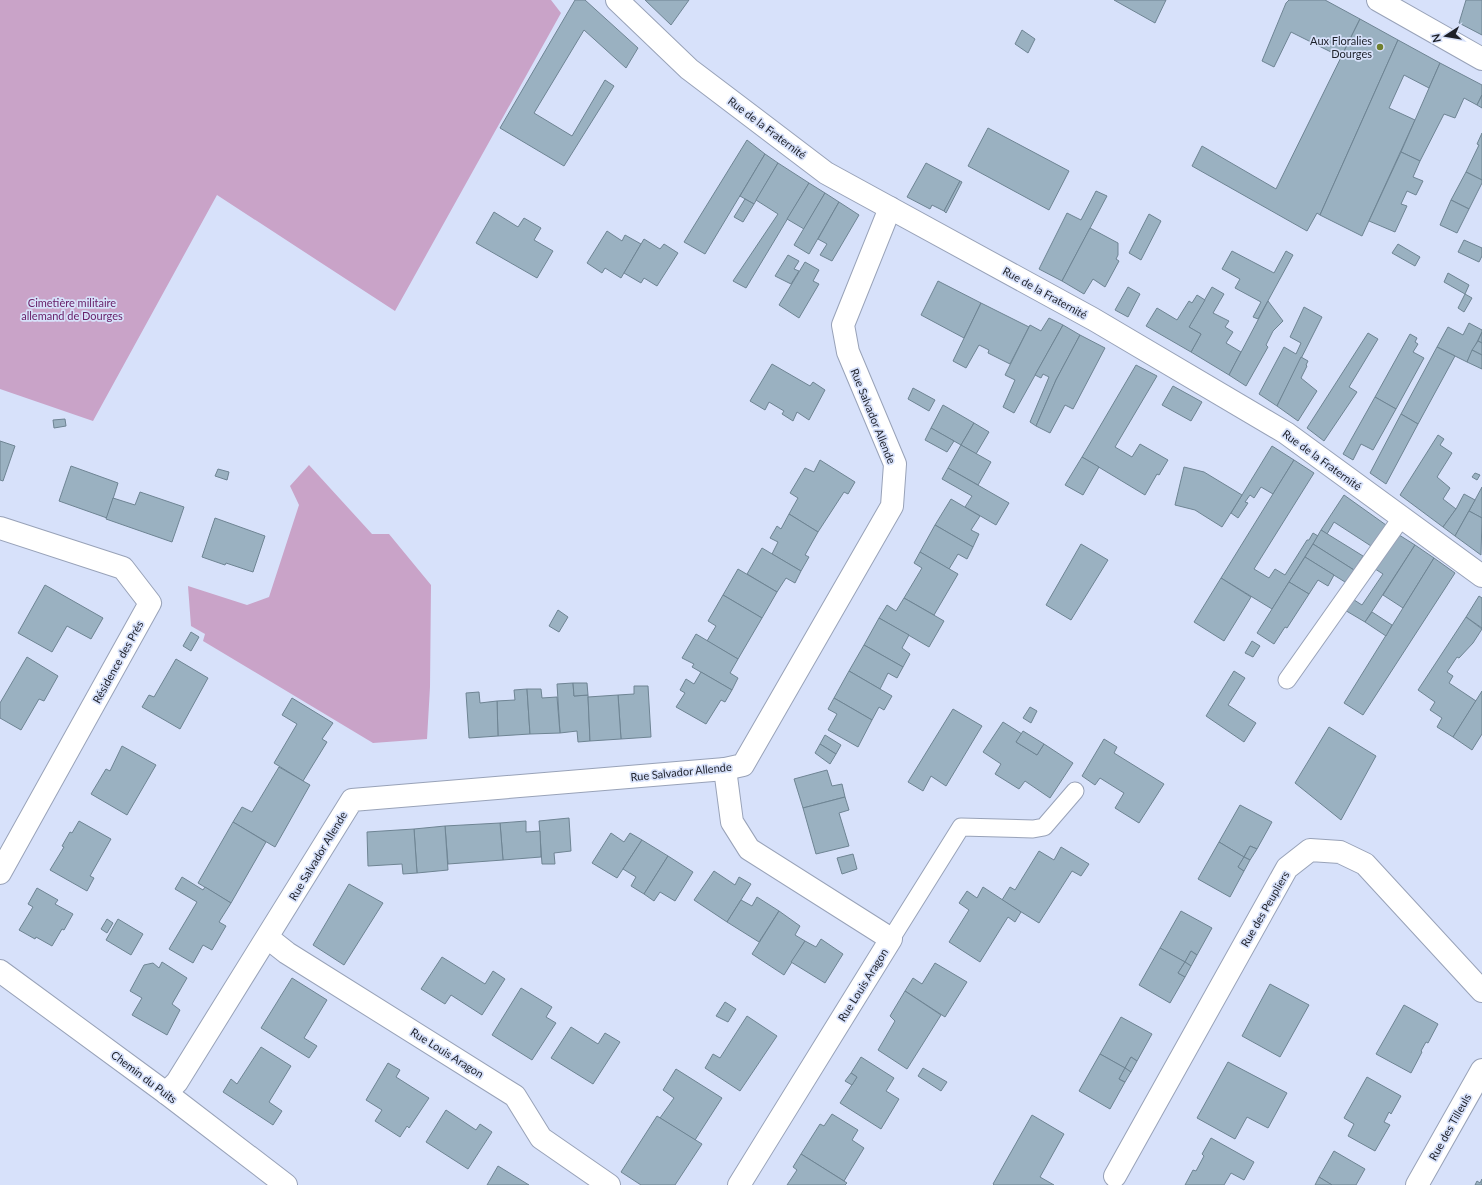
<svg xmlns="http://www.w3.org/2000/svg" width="1482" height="1185" viewBox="0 0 1482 1185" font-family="Lato,sans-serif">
  <rect width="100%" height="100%" fill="#d7e1fa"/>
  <!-- green -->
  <g fill="#c9a3c8">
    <path d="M0,0H551L561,13L395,311L217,195L93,421L0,389Z"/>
    <path d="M309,465L372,534H389L431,585L430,687L427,739L373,743L203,641L205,634L191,626L188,586L247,605L269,597L299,505L290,486Z"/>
  </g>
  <!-- building -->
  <g fill="#9ab1c1" stroke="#6e8493">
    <path d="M575,0H585L638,48L626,68L584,30L534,113L572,136L605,80L614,86L564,166L500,128Z"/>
    <path d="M645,0H689L671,25Z"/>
    <path d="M1114,0H1166L1155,23Z"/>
    <path d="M1289,0H1325L1360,19L1341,57L1291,32L1274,67L1262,61L1286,3Z"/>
    <path d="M1466,0H1482V35L1459,23Z"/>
    <path d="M1360,19L1398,40L1320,215L1317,213L1307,231L1192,166L1202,146L1276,189Z"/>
    <path d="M1022,30L1035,39L1028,53L1015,44Z"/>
    <path d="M1398,40L1440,63L1429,88L1404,75L1389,108L1415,120L1362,236L1320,215Z"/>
    <path d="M1440,63L1482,85V95L1477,105L1464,98L1455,118L1444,114L1420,161L1401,152Z"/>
    <path d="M1482,95V108L1477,105Z"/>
    <path d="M988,128L1069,171L1049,210L968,166Z"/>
    <path d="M1482,133V180L1466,172L1479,145L1477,144Z"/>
    <path d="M747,140L765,154L705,254L684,242Z"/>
    <path d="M1401,152L1420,161L1413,177L1423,181L1416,195L1407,191L1401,204L1407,206L1395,232L1369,221Z"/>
    <path d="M765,154L778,163L754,204L740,196Z"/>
    <path d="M778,163L809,183L746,288L733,281L778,214L756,200Z"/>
    <path d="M926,163L960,181L944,211L932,205L930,209L907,197Z"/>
    <path d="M1466,172L1482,180V183L1469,209L1451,200Z"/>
    <path d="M960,181L962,182L946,213L944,211Z"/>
    <path d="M809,183L825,193L804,229L787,219Z"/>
    <path d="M1096,191L1107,196L1062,281L1039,269L1067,213L1081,220Z"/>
    <path d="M825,193L839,202L809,254L794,245Z"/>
    <path d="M745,199L754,204L743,222L734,217Z"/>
    <path d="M1451,200L1469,209L1457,233L1440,225Z"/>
    <path d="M839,202L859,215L832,261L820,255L827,244L818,239Z"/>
    <path d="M494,212L518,227L524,218L541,228L534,240L553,251L537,278L476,243Z"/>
    <path d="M1149,214L1161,221L1141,260L1129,253Z"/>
    <path d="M1090,228L1118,243V255L1116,259L1119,261L1105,287L1093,279L1084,294L1062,281Z"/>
    <path d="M607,231L622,241L625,235L641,244L621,278L605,268L602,273L587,263Z"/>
    <path d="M644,239L660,249L664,244L678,253L657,286L644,278L641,283L624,273Z"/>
    <path d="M1464,240L1482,248V256L1479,262L1458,252Z"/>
    <path d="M1398,244L1420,257L1415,266L1392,253Z"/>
    <path d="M1232,251L1274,273L1286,251L1293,255L1258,319L1253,317L1261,302L1235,288L1240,279L1222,269Z"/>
    <path d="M788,255L799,261L794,269L799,271L791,284L775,276Z"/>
    <path d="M805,262L819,270L813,281L819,284L799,318L779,305Z"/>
    <path d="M1448,273L1469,285L1465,294L1444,282Z"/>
    <path d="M938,281L981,303L964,338L921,315Z"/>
    <path d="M1128,287L1140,294L1128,317L1115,310Z"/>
    <path d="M1212,287L1224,294L1213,313L1229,321L1225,327L1233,332L1226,343L1241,352L1229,375L1191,352L1201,334L1189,327Z"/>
    <path d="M1465,294L1472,298L1464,312L1458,308Z"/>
    <path d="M1197,295L1205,300L1189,327L1201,334L1191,352L1146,326L1157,308L1177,320L1189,301L1192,303Z"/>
    <path d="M1268,301L1283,321L1273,331L1266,345L1268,347L1246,386L1229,375Z"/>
    <path d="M981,303L1029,327L1010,364L988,353L989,350L979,345L966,368L953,361Z"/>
    <path d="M1304,307L1322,317L1277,406L1259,394L1284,347L1296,354L1301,343L1290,337Z"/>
    <path d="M1049,318L1063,325L1014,413L1003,407L1015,380L1005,375L1030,325L1041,331Z"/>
    <path d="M1469,323L1482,330V332L1467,362L1437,347L1448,327L1463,335Z"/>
    <path d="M1063,325L1080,335L1056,380L1036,426L1030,422L1049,377L1043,374L1041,378L1035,375Z"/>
    <path d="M1482,332V343L1478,341Z"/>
    <path d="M1368,333L1378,339L1349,387L1357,392L1324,441L1307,428Z"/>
    <path d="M1410,334L1417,338L1415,342L1418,344L1413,352L1424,358L1396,409L1375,397Z"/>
    <path d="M1080,335L1105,348L1073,409L1065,405L1050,433L1036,426L1056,380Z"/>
    <path d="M1478,341L1482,343V355L1472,350Z"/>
    <path d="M1437,347L1455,356L1418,424L1401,414Z"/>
    <path d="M1472,350L1482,355V369L1467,362Z"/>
    <path d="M1301,357L1308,361L1306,365L1307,366L1301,378L1317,391L1298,421L1277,406Z"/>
    <path d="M772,364L810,386L813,382L825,390L809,420L797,412L793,421L782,414L784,411L769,402L765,410L750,401Z"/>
    <path d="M1136,365L1157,376L1115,447L1132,457L1140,444L1168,460L1159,475L1157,474L1145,495L1082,457Z"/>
    <path d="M1173,386L1202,402L1191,421L1162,405Z"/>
    <path d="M913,388L935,400L929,411L908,399Z"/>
    <path d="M1375,397L1396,409L1373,450L1361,444L1353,460L1343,454Z"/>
    <path d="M943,405L974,423L961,445L931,428Z"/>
    <path d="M1401,414L1418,424L1386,484L1370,473Z"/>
    <path d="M65,419L66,426L54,428L53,420Z"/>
    <path d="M974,423L989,432L976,454L961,445Z"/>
    <path d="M931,428L954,441L947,452L925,440Z"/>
    <path d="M1438,435L1444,439L1440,445L1452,453L1437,477L1450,488L1443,499L1456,509L1443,527L1400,495Z"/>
    <path d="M0,441L15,446L3,481L0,480Z"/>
    <path d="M961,445L991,462L978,485L948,468Z"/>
    <path d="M1272,446L1294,460L1273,494L1261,487L1254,498L1250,495L1245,502L1248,503L1238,518L1231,513Z"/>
    <path d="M1082,457L1099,467L1083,495L1065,485Z"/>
    <path d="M820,460L855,482L848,494L844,492L818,532L789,514L798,498L790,493L805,468L814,472Z"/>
    <path d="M1294,460L1314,473L1254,569L1269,578L1275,569L1285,575L1307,540H1309L1313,533L1318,536L1272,609L1221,578Z"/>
    <path d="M71,466L118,483L107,518L59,501Z"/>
    <path d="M1184,467L1204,472L1242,495L1222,527L1195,510L1175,505Z"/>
    <path d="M948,468L1009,503L996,525L965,507L972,496L942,479Z"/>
    <path d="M218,469L229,472L227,480L215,476Z"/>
    <path d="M1475,473L1480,475L1477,480L1472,477Z"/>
    <path d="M1482,487V518L1469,511Z"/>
    <path d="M140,492L184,507L172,542L106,519L113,498L135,505Z"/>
    <path d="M1464,494L1475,500L1455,536L1443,527L1456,509Z"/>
    <path d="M1344,495L1386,525L1371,546L1334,522L1327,534L1321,530Z"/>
    <path d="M951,499L980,516L971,530L979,534L973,547L935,525Z"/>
    <path d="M1469,511L1482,518L1481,555L1455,536Z"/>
    <path d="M789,514L818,532L805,555L809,557L801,571L772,554L778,542L770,538L777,526L781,529Z"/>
    <path d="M215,518L265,536L253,572L226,563L225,565L202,557Z"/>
    <path d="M935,525L973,547L967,559L958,554L949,569L920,552Z"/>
    <path d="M1321,530L1363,556L1354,570L1313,544Z"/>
    <path d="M1396,533L1415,545L1365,622L1343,609L1351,598L1362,605L1383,574L1372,567Z"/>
    <path d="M1081,544L1108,560L1071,620L1046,605Z"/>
    <path d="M1313,544L1354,570L1345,582L1305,557Z"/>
    <path d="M1415,545L1434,558L1403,608L1383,595Z"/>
    <path d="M762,548L801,571L795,583L786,578L777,592L747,574Z"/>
    <path d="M920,552L958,574L934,615L904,598L922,568L914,563Z"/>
    <path d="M1305,557L1334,575L1328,586L1318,580L1309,594L1289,582Z"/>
    <path d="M1434,558L1455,573L1363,715L1344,703Z"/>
    <path d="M738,569L777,592L762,618L723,595Z"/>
    <path d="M1221,578L1251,597L1224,641L1194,622Z"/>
    <path d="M1289,582L1309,594L1287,628L1285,627L1274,644L1257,633Z"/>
    <path d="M45,585L103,618L91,639L67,626L52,652L18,633Z"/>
    <path d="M723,595L762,618L738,659L707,641L716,626L708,621Z"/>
    <path d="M1479,596L1482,598V628L1466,617Z"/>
    <path d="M904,598L944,621L929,647L879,618L887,605L896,611Z"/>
    <path d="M558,610L568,617L559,632L549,626Z"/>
    <path d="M1372,612L1392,625L1386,636L1365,622Z"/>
    <path d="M1466,617L1482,629L1473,643L1459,658L1457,657L1447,672L1453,676L1449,683L1476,701L1453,737L1437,727L1442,718L1430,710L1435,702L1418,690Z"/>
    <path d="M879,618L909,635L902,648L910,654L903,667L864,645Z"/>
    <path d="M191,632L199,637L191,651L183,646Z"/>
    <path d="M696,634L738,659L730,673L738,678L732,690L692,667L694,664L682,658Z"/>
    <path d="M1252,641L1260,646L1253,657L1245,653Z"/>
    <path d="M864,645L903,667L897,678L888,673L880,689L849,671Z"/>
    <path d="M27,657L58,676L44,701L39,699L21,730L0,718V703Z"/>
    <path d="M176,659L208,678L180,729L142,707L149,695L154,697Z"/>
    <path d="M849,671L892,696L884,710L879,707L872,720L834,698Z"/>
    <path d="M1234,671L1245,678L1228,705L1256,723L1244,742L1206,716Z"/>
    <path d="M701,672L732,690L725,702L721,700L706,724L676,707L685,693L680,690L686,679L694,684Z"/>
    <path d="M573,683L574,696L588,695L590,741L578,742L577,731L560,733L557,684Z"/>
    <path d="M573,683H587L588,695L574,696Z"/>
    <path d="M634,686H648L651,737L621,739L618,695L634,694Z"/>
    <path d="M527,689L530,734L498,736L497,701L515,700L514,690Z"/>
    <path d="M527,689H541L542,698L557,697L560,733L530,734Z"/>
    <path d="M1482,691V734L1472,750L1453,737Z"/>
    <path d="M479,692L480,703L497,701L498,736L469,738L466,693Z"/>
    <path d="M618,695L621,739L590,741L588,697Z"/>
    <path d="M292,698L333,723L322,739L327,742L303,781L274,763L297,724L282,715Z"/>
    <path d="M834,698L872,720L858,747L828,730L837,714L828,709Z"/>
    <path d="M1030,707L1037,711L1031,723L1023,718Z"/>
    <path d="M953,709L982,726L946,786L931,776L923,791L908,782Z"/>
    <path d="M1003,722L1022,734L1016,742L1037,755L1044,744L1073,763L1050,798L1025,781L1019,789L995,774L1001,764L983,752Z"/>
    <path d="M1329,727L1376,756L1341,820L1295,783Z"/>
    <path d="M1023,731L1044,744L1037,755L1016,742Z"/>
    <path d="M825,735L841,745L836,754L820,744Z"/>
    <path d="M1104,739L1117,747L1114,753L1164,784L1139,823L1115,808L1124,793L1100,778L1095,785L1082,776Z"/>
    <path d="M820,744L836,754L830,764L815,753Z"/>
    <path d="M122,746L156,765L127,815L91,794L106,769L110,771Z"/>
    <path d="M279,767L310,785L275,847L233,822L242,807L252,812Z"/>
    <path d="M827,770L832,786L842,784L845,797L803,808L794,779Z"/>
    <path d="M845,797L849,810L839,813L849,846L816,854L803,808Z"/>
    <path d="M1240,805L1272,822L1257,849L1250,846L1244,857L1219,842Z"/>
    <path d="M569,818L571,851L554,853L555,864H542L539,821Z"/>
    <path d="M79,821L111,839L90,876L94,878L87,891L50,870L64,847L62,846L70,832L72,833Z"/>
    <path d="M526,821V832L540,831L541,857L503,860L500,823Z"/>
    <path d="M233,822L266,842L231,903L198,883Z"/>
    <path d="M500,823L503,860L448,864L445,826Z"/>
    <path d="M445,826L448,870L417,873L414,829Z"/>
    <path d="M414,829L417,873L403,874L402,864L368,866L367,832Z"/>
    <path d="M611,833L624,842L630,833L642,840L617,878L592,863Z"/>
    <path d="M642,840L668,856L644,894L631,886L636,877L623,869Z"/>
    <path d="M1219,842L1244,857L1238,867L1244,871L1230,897L1198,879Z"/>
    <path d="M1250,846L1257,849L1250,860L1244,857Z"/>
    <path d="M1061,847L1089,864L1081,876L1072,871L1039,923L1002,900L1010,887L1015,890L1039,851L1054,860Z"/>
    <path d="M853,854L857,869L842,874L837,858Z"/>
    <path d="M668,856L693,872L675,901L660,892L654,901L644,894Z"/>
    <path d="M1244,857L1250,860L1244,871L1238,867Z"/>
    <path d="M714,871L735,885L739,877L751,884L727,922L694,900Z"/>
    <path d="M182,877L203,890L205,887L231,903L219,922L226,926L212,950L203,945L193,963L169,949L197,902L175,889Z"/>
    <path d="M349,884L383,903L344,965L313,945Z"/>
    <path d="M983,887L1021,912L1015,922L1008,917L980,962L949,942L969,910L959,903L967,891L977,898Z"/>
    <path d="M37,888L58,900L55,904L73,914L64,930L62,929L52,946L36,937L35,939L19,930L33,907L28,904Z"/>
    <path d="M757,897L779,911L759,942L727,922L741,900L752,906Z"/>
    <path d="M779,911L800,926L795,935L805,941L784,975L752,954Z"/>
    <path d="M1181,911L1212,928L1197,955L1191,951L1185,962L1160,948Z"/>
    <path d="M107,919L113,923L107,933L101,929Z"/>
    <path d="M118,919L143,934L131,955L106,940Z"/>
    <path d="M821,939L843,954L825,983L791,962L805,941L816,947Z"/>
    <path d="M1160,948L1185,962L1178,973L1185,977L1170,1003L1139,985Z"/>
    <path d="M1191,951L1197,955L1191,966L1185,962Z"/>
    <path d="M442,957L485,984L493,971L505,979L482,1015L451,995L445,1004L421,989Z"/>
    <path d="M162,962L187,978L172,1004L180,1010L167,1035L132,1015L142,998L130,991L144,965L153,963L159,968Z"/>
    <path d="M1185,962L1191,966L1185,977L1178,973Z"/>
    <path d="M935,963L967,982L945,1017L905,991L913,978L922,984Z"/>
    <path d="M292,978L327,1000L304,1038L317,1046L309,1058L261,1028Z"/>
    <path d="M1270,984L1309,1005L1280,1057L1242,1036Z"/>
    <path d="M521,988L552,1007L546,1017L556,1023L532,1060L492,1035Z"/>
    <path d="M905,991L941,1015L907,1069L878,1050L895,1021L890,1016Z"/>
    <path d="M725,1002L736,1009L728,1022L716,1016Z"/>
    <path d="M1404,1005L1438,1024L1428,1043L1426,1042L1421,1051L1422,1052L1411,1073L1376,1054Z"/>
    <path d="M747,1016L777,1036L740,1091L705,1068L713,1054L720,1058Z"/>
    <path d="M1121,1017L1152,1034L1137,1061L1131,1057L1125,1068L1100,1054Z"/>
    <path d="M571,1027L598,1044L605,1033L620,1042L593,1084L551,1058Z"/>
    <path d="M261,1047L291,1066L269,1102L282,1111L273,1125L223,1092L231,1079L237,1084Z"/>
    <path d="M1100,1054L1125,1068L1119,1079L1125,1082L1110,1109L1079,1091Z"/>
    <path d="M861,1057L894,1078L886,1091L899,1099L881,1129L840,1103L857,1077L851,1073Z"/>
    <path d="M1131,1057L1137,1061L1131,1072L1125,1068Z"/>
    <path d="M1228,1062L1287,1093L1268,1128L1247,1117L1235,1139L1197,1118Z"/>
    <path d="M388,1063L400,1070L396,1077L429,1098L409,1128L407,1126L400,1137L375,1121L382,1110L366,1100Z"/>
    <path d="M923,1068L947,1082L941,1091L918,1076Z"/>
    <path d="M1125,1068L1131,1072L1125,1082L1119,1079Z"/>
    <path d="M676,1069L722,1098L695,1140L660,1118L674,1098L663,1090Z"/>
    <path d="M851,1073L857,1077L852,1085L845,1081Z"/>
    <path d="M1367,1077L1401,1096L1391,1114L1389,1112L1384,1122L1390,1125L1375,1151L1348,1136L1354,1124L1344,1118Z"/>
    <path d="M446,1110L476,1130L480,1124L492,1132L468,1169L426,1142Z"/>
    <path d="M832,1114L858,1130L852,1140L864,1148L844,1181L801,1154L820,1124L824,1126Z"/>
    <path d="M1032,1115L1064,1134L1040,1177L1054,1185H994L993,1184Z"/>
    <path d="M657,1116L702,1144L675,1185H641L621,1172Z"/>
    <path d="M1211,1138L1254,1162L1244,1180L1231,1173L1224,1185H1185L1193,1170L1196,1171L1204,1156L1202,1154Z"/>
    <path d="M1334,1151L1365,1169L1356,1185H1332L1319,1177Z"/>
    <path d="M801,1154L847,1183L845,1185H787L797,1170L793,1167Z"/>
    <path d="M498,1166L529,1185H487Z"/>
    <path d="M1319,1177L1332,1185H1315Z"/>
    <path d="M1482,1179V1185H1475L1477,1181L1480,1183Z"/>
  </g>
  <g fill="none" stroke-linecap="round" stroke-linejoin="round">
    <!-- service casing -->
    <g stroke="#98a2b8" stroke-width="19">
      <g id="service">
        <path d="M1287,680L1402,517"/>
        <path d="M891,939L961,827L1033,829L1044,827L1075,791"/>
      </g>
    </g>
    <!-- minor casing -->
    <g stroke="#98a2b8" stroke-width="24">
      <g id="minor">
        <path d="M617,0L689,69L826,173L1093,319L1286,433L1482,576"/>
        <path d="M0,528L123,568L150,603L0,873"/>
        <path d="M725,769L732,822L749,849L891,939L739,1185"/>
        <path d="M268,938L287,953L515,1096L541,1138L609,1185"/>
        <path d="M0,971L166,1093L286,1185"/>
        <path d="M166,1093L177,1082L352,800L725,769L743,765L892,506L895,464L848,352L843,325L890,208"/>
        <path d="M1115,1176L1287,868L1310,850L1340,852L1365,864L1482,991"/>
        <path d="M1417,1185L1482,1070"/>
      </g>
    </g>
    <!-- tertiary casing -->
    <g stroke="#98a2b8" stroke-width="24">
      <path id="tertiary" d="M1378,0L1482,59"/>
    </g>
    <!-- service -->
    <use href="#service" stroke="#fff" stroke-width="17"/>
    <!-- minor -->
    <use href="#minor" stroke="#fff" stroke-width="22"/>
    <!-- tertiary -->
    <use href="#tertiary" stroke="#fff" stroke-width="22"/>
  </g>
  <!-- markers -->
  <circle fill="#70802e" stroke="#d7e1fa" stroke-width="1.5" cx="1380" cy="47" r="4"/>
  <g text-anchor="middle" stroke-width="3.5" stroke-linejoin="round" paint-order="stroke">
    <!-- poi labels -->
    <g font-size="11" fill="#1d2029" stroke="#d7e1fa" text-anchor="end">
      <text x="1372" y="45">Aux Floralies<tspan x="1372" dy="13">Dourges</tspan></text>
    </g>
    <!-- street labels -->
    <g font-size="11" fill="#1d2029" stroke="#d7e1fa">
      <text transform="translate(767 128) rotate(37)" y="4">Rue de la Fraternité</text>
      <text transform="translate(1045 293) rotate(29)" y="4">Rue de la Fraternité</text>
      <text transform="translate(873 416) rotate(68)" y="4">Rue Salvador Allende</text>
      <text transform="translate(1322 460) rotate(36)" y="4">Rue de la Fraternité</text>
      <text transform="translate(118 662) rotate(-61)" y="4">Résidence des Prés</text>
      <text transform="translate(681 772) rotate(-6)" y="4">Rue Salvador Allende</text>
      <text transform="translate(318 856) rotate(-59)" y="4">Rue Salvador Allende</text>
      <text transform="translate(1265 909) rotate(-60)" y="4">Rue des Peupliers</text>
      <text transform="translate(863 985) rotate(-58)" y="4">Rue Louis Aragon</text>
      <text transform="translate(447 1053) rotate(32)" y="4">Rue Louis Aragon</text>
      <text transform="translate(144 1077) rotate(37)" y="4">Chemin du Puits</text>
      <text transform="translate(1450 1127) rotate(-61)" y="4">Rue des Tilleuls</text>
    </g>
    <!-- park labels -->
    <g font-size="11" fill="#69226a" stroke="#d7e1fa">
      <text x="72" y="307">Cimetière militaire<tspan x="72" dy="13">allemand de Dourges</tspan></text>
    </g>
  </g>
  <!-- north arrow -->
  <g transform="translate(1446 36) rotate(258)" stroke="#d7e1fa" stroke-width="3" paint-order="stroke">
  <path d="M0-3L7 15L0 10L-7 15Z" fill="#1d2029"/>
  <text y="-6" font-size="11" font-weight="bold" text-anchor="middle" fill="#1d2029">N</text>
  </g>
</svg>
